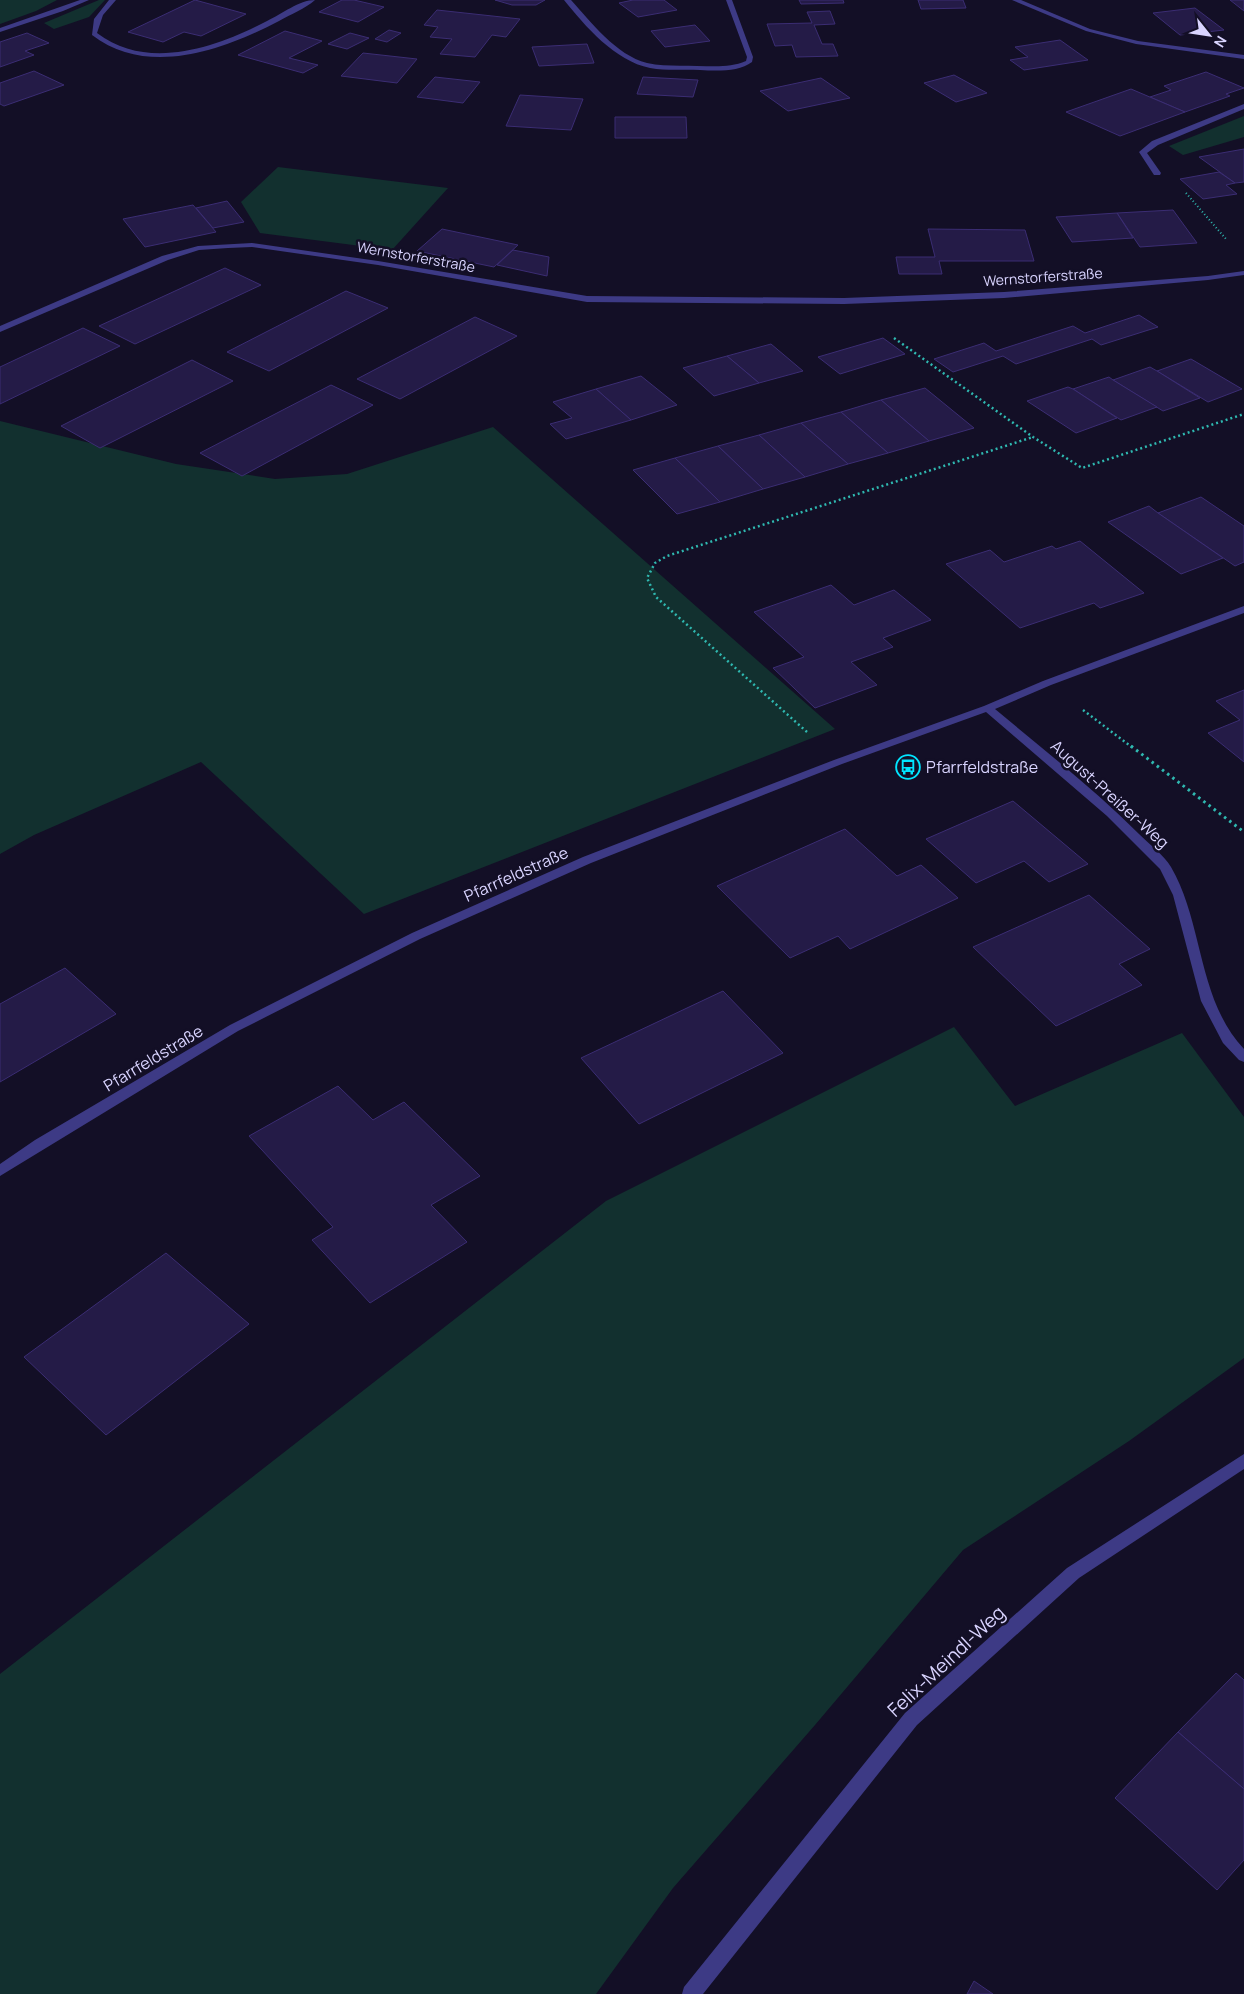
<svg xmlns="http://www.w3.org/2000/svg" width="1244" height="1994" viewBox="0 0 1244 1994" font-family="Manrope,sans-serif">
  <rect width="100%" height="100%" fill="#130f26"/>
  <!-- green -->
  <g fill="#12302f">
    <path d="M0,0H57L36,11L0,24Z"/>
    <path d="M99,0H105L89,17L54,29L44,23Z"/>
    <path d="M1244,116V137L1183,155L1169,146Z"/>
    <path d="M278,167L448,188L392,250L260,233L241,202Z"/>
    <path d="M0,421L176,464L275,479L347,474L493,427L835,729L364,914L201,762L34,835L0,854Z"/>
    <path d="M954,1027L1015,1106L1182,1033L1244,1117V1358L1129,1441L963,1550L815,1725L673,1888L596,1994H0V1674L606,1201Z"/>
  </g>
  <!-- building -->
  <g fill="#241b47" stroke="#3b2d73">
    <path d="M195,0L246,14L201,36L184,32L163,42L128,32Z"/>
    <path d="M342,0H354L384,7L358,22L319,12Z"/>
    <path d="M495,0H545L536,5H512Z"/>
    <path d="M633,0H664L677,10L638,17L619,3Z"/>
    <path d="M799,0H843L844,3L801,4Z"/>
    <path d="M918,0H963L966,8L921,9Z"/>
    <path d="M1230,0H1244V11Z"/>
    <path d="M1195,8L1224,30L1180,35L1153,13Z"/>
    <path d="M437,10L520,19L506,37L492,35L475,57L440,54L452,39L430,37L438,27L424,25Z"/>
    <path d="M830,11L835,24L814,25L822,44H833L838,56L796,57L792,45L775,46L767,24L812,23L807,12Z"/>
    <path d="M695,25L710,41L665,47L651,31Z"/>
    <path d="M389,30L401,33L387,42L375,39Z"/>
    <path d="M285,31L322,41L289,58L318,65L303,73L238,55Z"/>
    <path d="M27,33L49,43L25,51L34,55L0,67V42Z"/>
    <path d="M350,33L369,38L347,49L328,44Z"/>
    <path d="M1060,40L1088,60L1024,70L1010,60L1028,57L1015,47Z"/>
    <path d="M587,44L594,63L539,66L532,47Z"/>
    <path d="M363,53L417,59L397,83L341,76Z"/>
    <path d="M34,71L64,85L4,106L0,104V83Z"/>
    <path d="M1206,72L1244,88L1226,94L1230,96L1185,112L1150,97L1171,90L1164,86Z"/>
    <path d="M954,75L987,93L956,102L924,83Z"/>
    <path d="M435,77L480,82L463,103L417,97Z"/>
    <path d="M643,77L698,80L693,97L637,94Z"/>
    <path d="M821,78L850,98L788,111L760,91Z"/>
    <path d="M1131,89L1185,112L1120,136L1066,112Z"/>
    <path d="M520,95L583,99L571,130L506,126Z"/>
    <path d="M615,117H686L687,138H615Z"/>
    <path d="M1244,149V182L1235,183L1199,157Z"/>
    <path d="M1219,172L1235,183L1226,185L1237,194L1203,199L1180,179Z"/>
    <path d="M227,201L244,222L213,228L196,208Z"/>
    <path d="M193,205L216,232L145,247L123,219Z"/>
    <path d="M1173,210L1197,243L1140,247L1117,213Z"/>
    <path d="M1117,213L1133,238L1072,242L1056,217Z"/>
    <path d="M442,229L518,245L494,267L417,251Z"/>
    <path d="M928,229L1025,230L1034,261H939L942,274H899L896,257H935Z"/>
    <path d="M513,250L549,257L547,276L497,265Z"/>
    <path d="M225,268L261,285L135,344L99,326Z"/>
    <path d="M346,291L388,308L269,371L227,352Z"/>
    <path d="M1139,315L1158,327L1101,345L1092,339L1016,364L1003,356L953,372L934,359L984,343L996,351L1073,326L1085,333Z"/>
    <path d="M475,317L517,336L400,399L357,379Z"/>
    <path d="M83,328L120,346L0,404V367Z"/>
    <path d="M883,338L905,354L840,374L818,357Z"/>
    <path d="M771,344L803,371L759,383L727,356Z"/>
    <path d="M727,356L759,383L714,396L683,368Z"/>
    <path d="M1191,359L1242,389L1208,402L1157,371Z"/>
    <path d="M192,360L233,381L100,448L61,426Z"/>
    <path d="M1150,367L1157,371L1200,398L1163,411L1113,380Z"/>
    <path d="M641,376L677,405L631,420L596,389Z"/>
    <path d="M1109,377L1113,380L1157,407L1121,420L1073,389Z"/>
    <path d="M331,385L373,405L242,476L200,453Z"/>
    <path d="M1068,387L1073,389L1117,418L1076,433L1027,401Z"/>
    <path d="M925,388L974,428L929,441L881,400Z"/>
    <path d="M596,389L631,420L566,439L550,424L572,418L553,402Z"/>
    <path d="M881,400L929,441L888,453L841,412Z"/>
    <path d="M841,412L888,453L848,464L801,423Z"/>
    <path d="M801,423L848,464L805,477L759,435Z"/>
    <path d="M759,435L805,477L763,489L718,446Z"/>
    <path d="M718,446L763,489L720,502L675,458Z"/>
    <path d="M675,458L720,502L677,514L633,470Z"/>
    <path d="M1201,497L1244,526V562L1235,566L1158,513Z"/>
    <path d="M1149,506L1158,513L1223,558L1181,574L1108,522Z"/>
    <path d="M1080,541L1144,593L1100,608L1094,603L1020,628L946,564L990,550L1004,562L1052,546L1056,549Z"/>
    <path d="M831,585L854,605L894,590L931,620L883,638L893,647L851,662L877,685L815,708L773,668L804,657L754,612Z"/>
    <path d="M1244,690V762L1208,733L1240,720L1216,701Z"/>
    <path d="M1013,801L1088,864L1049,882L1024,861L976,883L926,839Z"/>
    <path d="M845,829L897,876L921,865L958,898L850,949L838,936L790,958L717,886Z"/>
    <path d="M1089,895L1150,949L1119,964L1142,985L1056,1026L973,947Z"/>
    <path d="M65,968L116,1014L0,1082V1004Z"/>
    <path d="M723,991L783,1053L639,1124L581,1058Z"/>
    <path d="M338,1086L373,1120L404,1102L480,1176L431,1205L467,1242L370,1303L312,1240L333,1227L249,1136Z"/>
    <path d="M166,1253L249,1324L106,1435L24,1357Z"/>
    <path d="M1236,1673L1244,1680V1789L1178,1732Z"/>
    <path d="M1178,1732L1244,1789V1860L1217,1890L1115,1798Z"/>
    <path d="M974,1981L993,1994H967Z"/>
  </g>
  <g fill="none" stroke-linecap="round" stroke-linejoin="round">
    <!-- path-far2 -->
    <path stroke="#2fb8b0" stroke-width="2" stroke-dasharray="1 2.5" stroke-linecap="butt" d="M1186,193L1226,239"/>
    <!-- path-far1 -->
    <g stroke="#2fb8b0" stroke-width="2.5" stroke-dasharray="2 3" stroke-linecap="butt">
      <path d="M894,338L1033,437L1082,468L1244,414"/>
      <path d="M1083,710L1133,748"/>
      <path d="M807,732L656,597L647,578L655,563L667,556L1033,437"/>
    </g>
    <!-- path -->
    <path stroke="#2fb8b0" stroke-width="3" stroke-dasharray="2.5 4" stroke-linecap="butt" d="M1131,746L1244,832"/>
    <!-- street -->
    <g fill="#3d3a85" fill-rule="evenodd">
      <path d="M80,0H89L63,11L0,32V28Z"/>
      <path d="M109,0H116L103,15L97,33C148,72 217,47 267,21C282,14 299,0 315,0C305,9 291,14 279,21C224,50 148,78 92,35L94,19Z"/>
      <path d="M564,0H571C591,22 616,55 647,63C663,67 680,65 697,66C714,66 730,68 746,61L747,57L726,0H732L753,57L752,62C739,72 717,71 700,70C683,69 667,71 650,68C615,61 585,26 564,0Z"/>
      <path d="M1012,0H1021L1090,29L1138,41L1244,55V59L1136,44L1086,31Z"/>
      <path d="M1244,104V109L1158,145L1147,153L1161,173L1160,175H1154L1139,152L1152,141Z"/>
      <path d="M252,243L378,261L587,296L844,298L1004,292L1208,276L1244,271V275L1208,280L1004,298L844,304L587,302L378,265L252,247L228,248L199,250L168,260L0,332V326L162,256L198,246Z"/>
      <path d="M1244,606V613L1051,685L995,709C1044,750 1094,789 1139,834C1149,844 1164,855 1171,867C1204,924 1197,999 1244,1049V1062L1239,1060L1223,1043L1201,1001L1173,895L1160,869L1107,816L986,712L842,764L591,863L420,939L238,1031L0,1176V1164L35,1140L230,1025L412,933L583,857L834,760L984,706L1043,681Z"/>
      <path d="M1244,1454V1469L1079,1578L917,1725L703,1994H682L684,1987L905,1713L1067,1568Z"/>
    </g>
  </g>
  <!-- icons -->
  <defs>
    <g id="bus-ring" transform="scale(1.25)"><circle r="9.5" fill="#130f26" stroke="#00e5ff" stroke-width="1.5"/><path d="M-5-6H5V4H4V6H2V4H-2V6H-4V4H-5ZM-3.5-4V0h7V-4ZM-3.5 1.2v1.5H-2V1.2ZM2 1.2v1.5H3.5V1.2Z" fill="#00e5ff"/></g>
  </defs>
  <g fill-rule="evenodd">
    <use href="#bus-ring" x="908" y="767"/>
  </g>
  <g text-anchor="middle" stroke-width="5" stroke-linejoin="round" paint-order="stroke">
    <!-- far-street labels -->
    <g font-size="14" fill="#d9d4ff" stroke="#130f26">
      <text transform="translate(416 257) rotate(10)" y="5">Wernstorferstraße</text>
      <text transform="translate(1043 277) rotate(-4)" y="5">Wernstorferstraße</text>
    </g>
    <!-- poi labels -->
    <g font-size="16" fill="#d9d4ff" stroke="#130f26" text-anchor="start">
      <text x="926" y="773">Pfarrfeldstraße</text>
    </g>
    <!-- street labels -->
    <g font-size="16" fill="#d9d4ff" stroke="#130f26">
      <text transform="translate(1110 794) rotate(42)" y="6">August-Preißer-Weg</text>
      <text transform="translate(516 874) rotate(-24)" y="6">Pfarrfeldstraße</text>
      <text transform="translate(153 1058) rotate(-31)" y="6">Pfarrfeldstraße</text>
    </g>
    <!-- near-street labels -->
    <g font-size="19" fill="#d9d4ff" stroke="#130f26">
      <text transform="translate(946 1661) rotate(-43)" y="7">Felix-Meindl-Weg</text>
    </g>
  </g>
  <!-- north arrow -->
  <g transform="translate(1209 35) rotate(120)" stroke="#130f26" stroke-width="4" paint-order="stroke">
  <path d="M0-4L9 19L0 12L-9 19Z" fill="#d9d4ff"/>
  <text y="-8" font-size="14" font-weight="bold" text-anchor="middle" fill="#d9d4ff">N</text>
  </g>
</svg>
